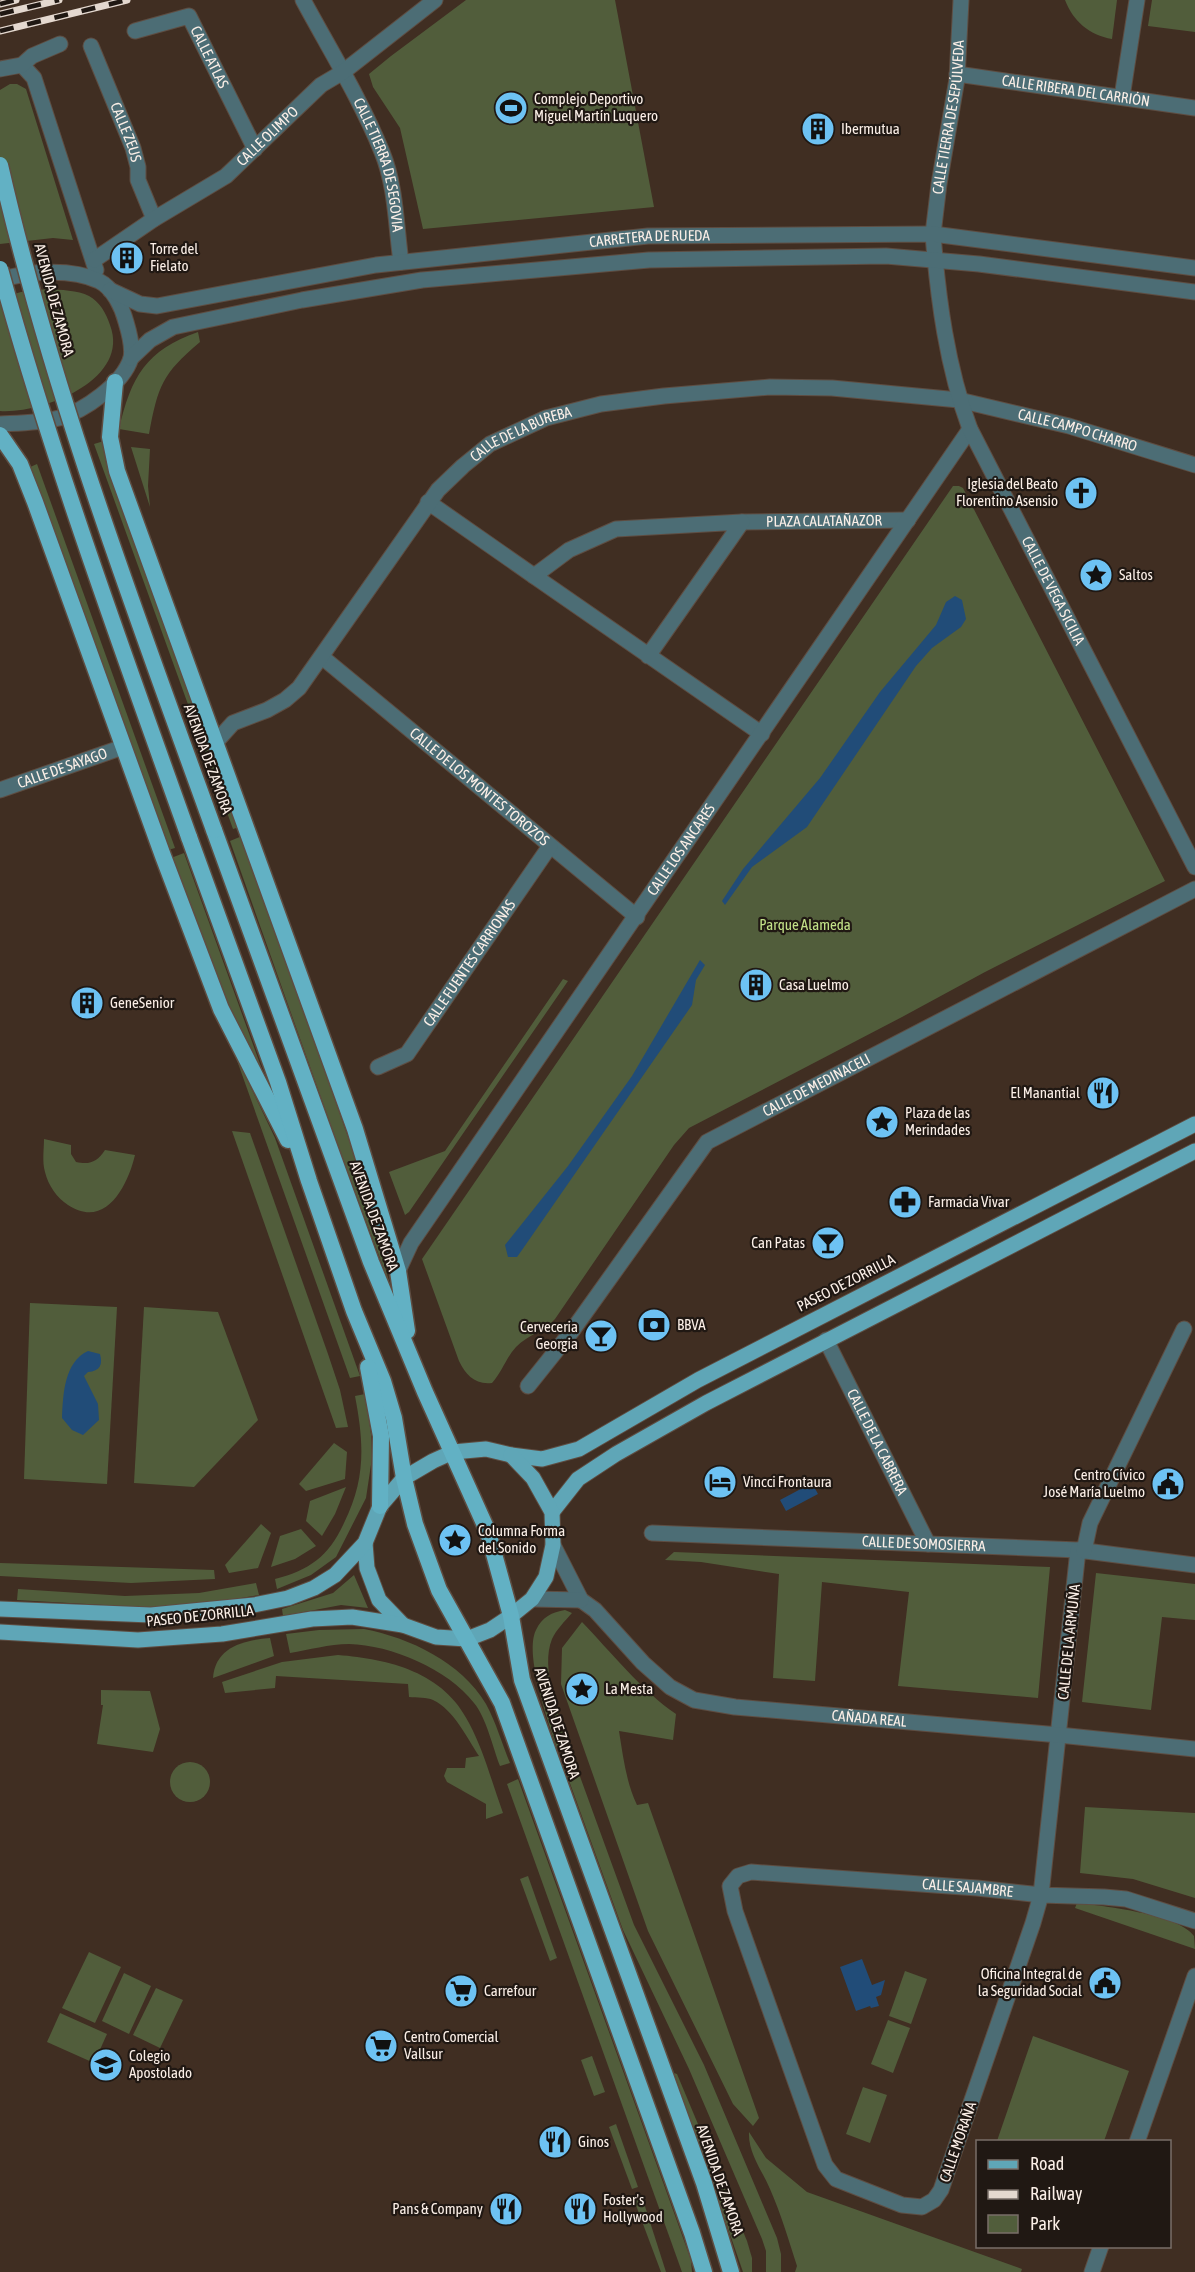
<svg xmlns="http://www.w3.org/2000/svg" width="1195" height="2272" viewBox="0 0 1195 2272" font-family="'Asap Condensed',sans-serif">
  <rect width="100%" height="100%" fill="#402e22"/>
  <!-- green -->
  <g fill="#515d3b">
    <path d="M466,0H615L654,207L423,229L400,128L373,87L369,74L391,56Z"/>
    <path d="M1065,0H1117L1112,39C1089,35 1073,21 1065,0Z"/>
    <path d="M1152,0H1195V32L1148,26Z"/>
    <path d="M10,84H17L26,89L73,240L53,238L0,244V90Z"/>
    <path d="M48,289C60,290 78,290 89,296C100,302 106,313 110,325C131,380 42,414 0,411V298L21,292Z"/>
    <path d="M198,332L200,342C162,374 158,386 149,434L119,429C131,377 146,350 198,332Z"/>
    <path d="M104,441L106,463L240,827L233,829L94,444Z"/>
    <path d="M131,447L150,449L148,486L150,507Z"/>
    <path d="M37,464L175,848L168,850L28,468Z"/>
    <path d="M953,486H959L963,488L1165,881L985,972L902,1017L689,1128L674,1145L555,1319C544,1331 528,1335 516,1347C506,1358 502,1372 492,1383C475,1385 466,1375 459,1361L422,1259Z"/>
    <path d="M242,836L354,1154L390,1285L342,1157L230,841Z"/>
    <path d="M184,853L273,1100L223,997L171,858Z"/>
    <path d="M563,979L568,981L409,1212L405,1215L389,1172L445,1151Z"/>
    <path d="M234,1052L275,1138L360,1376L350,1378Z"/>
    <path d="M232,1131L250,1133L328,1354L340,1390L348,1427L336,1428Z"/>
    <path d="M44,1139L71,1145V1154L76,1162C90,1165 97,1162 105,1150L135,1155C128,1185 106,1230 68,1205C57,1198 48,1185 45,1172C42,1162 44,1149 44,1139Z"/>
    <path d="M30,1303L117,1307L107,1484L24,1479Z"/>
    <path d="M144,1307L218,1312L258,1420L194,1487L134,1483Z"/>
    <path d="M365,1394L371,1434L372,1458L366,1498L336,1557L311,1575L277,1589L275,1579C310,1570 329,1556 344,1523C366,1479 364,1443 355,1396Z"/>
    <path d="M334,1443L347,1452L345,1479L306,1491L299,1484Z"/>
    <path d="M346,1487L335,1514L322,1536L306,1521L310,1501Z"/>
    <path d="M261,1524L271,1533L258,1568L229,1573L225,1565Z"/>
    <path d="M301,1529L316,1546L295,1559L271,1567L280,1536Z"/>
    <path d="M674,1552L1050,1567L1038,1698L898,1686L909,1592L822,1582L815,1681L773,1678L779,1574L701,1562L665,1560Z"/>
    <path d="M0,1563L214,1570L215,1579L131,1583L0,1576Z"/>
    <path d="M1096,1573L1195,1584V1620L1162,1617L1151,1710L1082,1702Z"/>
    <path d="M354,1575L368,1608L341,1605L283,1616L282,1609L333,1593Z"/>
    <path d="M256,1583L259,1595L205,1604L156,1608L17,1600L18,1589L125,1596L199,1593Z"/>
    <path d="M565,1610L572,1613C565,1621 556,1630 552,1639C540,1668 559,1716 568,1744L557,1748C548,1721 524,1654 536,1630C542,1617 552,1612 565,1610Z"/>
    <path d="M582,1622C610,1651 642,1691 676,1714L673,1740L619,1731C623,1756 626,1782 637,1805L648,1803L759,2118L753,2126L733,2104L648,1931L561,1684L562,1648Z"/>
    <path d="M364,1629C410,1638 461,1662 486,1704C496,1722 502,1744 510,1763L500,1766C493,1748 486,1717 474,1703C448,1669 391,1645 349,1644C329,1644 309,1650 290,1653L286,1634L319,1630Z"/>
    <path d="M270,1638L274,1656L213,1678C215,1647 244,1640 270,1638Z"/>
    <path d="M338,1655C389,1659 444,1672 469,1723C484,1751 492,1783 503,1813L486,1819V1804L447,1782L444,1776L447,1768H465L466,1758L479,1756C467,1738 454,1710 433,1700C427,1697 417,1698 409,1697L408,1684L276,1676L275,1688L225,1693L222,1682L282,1662Z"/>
    <path d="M101,1690L150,1691L160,1729L153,1752L97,1744L103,1705H101Z"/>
    <path d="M574,1760L634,1925L704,2065L777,2238L781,2254V2272H766V2251L762,2239L689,2069L623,1930L563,1764Z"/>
    <circle cx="190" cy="1782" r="20"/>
    <path d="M518,1779L691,2260L692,2272H682L507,1784Z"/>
    <path d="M1085,1807L1195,1813V1898L1133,1879L1080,1873Z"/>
    <path d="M528,1876L557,1958L550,1961L520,1879Z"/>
    <path d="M1077,1903C1103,1906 1179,1914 1194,1936L1195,1949L1075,1908Z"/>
    <path d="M89,1952L121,1967L95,2023L62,2008Z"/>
    <path d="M905,1971L927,1979L911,2024L889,2016Z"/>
    <path d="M124,1973L151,1986L129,2034L102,2021Z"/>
    <path d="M156,1988L183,2000L160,2048L133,2035Z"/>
    <path d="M60,2013L107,2034L94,2063L47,2042Z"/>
    <path d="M888,2020L910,2028L893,2073L871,2064Z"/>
    <path d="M1033,2036L1129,2071L1104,2141H997Z"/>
    <path d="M592,2056L605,2092L594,2096L581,2060Z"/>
    <path d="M674,2073L677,2074L747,2241L752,2258V2272H743Z"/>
    <path d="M863,2087L887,2095L870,2143L846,2134Z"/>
    <path d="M616,2124L638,2187L632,2189L609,2127Z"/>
    <path d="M749,2132L766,2158L807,2192L1022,2269L1021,2272H795L797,2266C789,2241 781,2214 770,2189C762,2170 748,2153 749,2132Z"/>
    <path d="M642,2197L666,2272H661L634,2200Z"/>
  </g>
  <!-- water -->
  <g fill="#214c78">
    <path d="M955,596L962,600L966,619L961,627L932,648L916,666L807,827L752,867L725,905L722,901L743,869L820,778L880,692L936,625L946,602Z"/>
    <path d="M700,960L705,965L696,980L692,1005L522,1250L517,1257H508L505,1245L568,1166L632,1076Z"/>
    <path d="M88,1351L100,1354C103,1365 100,1371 88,1372L84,1376L98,1404L99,1420L83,1435L72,1430L62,1418C63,1395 64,1362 88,1351Z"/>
    <path d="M812,1483L818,1494L786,1511L780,1500Z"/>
    <path d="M862,1959L872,1985L885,1980L881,1995L876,1997L879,2006L871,2008L870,2006L856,2011L840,1967Z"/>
  </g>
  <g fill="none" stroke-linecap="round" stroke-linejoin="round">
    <!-- minor casing -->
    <g stroke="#5e4d42" stroke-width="17">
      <g id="minor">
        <path id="s1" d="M303,0C330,50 361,100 382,152C396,186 396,226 401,262"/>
        <path id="s2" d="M135,31L189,16L255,149"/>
        <path id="s3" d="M91,46L133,148L138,167V180L154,219"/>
        <path d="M22,65L34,78L96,270"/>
        <path d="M0,69L22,65L32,56L60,44"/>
        <path id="s4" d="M957,74L1195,108"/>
        <path d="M1122,97L1137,0"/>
        <path id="s5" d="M933,234L939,184L957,79L961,0"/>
        <path id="s6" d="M94,260L154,219L226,176L321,85L343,72L435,0"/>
        <path d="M428,502L534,576"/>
        <path id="s7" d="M742,522L908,520"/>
        <path d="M648,656L742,522L616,529L569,550L534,576L762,734"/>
        <path id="s8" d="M322,657L637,917"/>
        <path id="s9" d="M215,743L233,723L267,710L285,700L299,688L438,490L463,466L490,444L546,418L601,404L664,396L770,387L832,388L959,400L1069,426L1195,465"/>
        <path id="s10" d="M0,790L123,747"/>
        <path id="s11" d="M378,1067L407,1054L550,846"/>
        <path id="s12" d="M398,1271L411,1243L970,429"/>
        <path id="s13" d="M826,1340L928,1544"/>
        <path id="s14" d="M528,1386L572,1331L707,1142L1195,889"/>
        <path id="s15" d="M652,1533L1078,1550L1195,1565"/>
        <path id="s16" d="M1078,1550L1041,1895L1033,1923L941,2190L934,2200L922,2207L902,2205L836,2179L825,2165L735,1911L730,1886L738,1876L751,1872L977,1888L1041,1895L1104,1897L1126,1899L1195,1921"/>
        <path d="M1084,1551L1090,1523L1184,1329"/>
        <path d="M1137,2142L1195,1976"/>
        <path d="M1092,2272L1101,2246"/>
      </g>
    </g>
    <!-- tertiary casing -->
    <g stroke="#5e4d42" stroke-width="17">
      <g id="tertiary">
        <path id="s17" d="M933,234C938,299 947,367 970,429L1195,867"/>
        <path d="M0,280C29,271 71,268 99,281C113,288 122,307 126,322C129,332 133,348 131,358C123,384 84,411 59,418C39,423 20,423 0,424"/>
        <path id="s18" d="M110,290L140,304L157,306L376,265L648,236L933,234L1195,268"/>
        <path d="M131,358L150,340L173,327L302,300L422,280L649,260L886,256L979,264L1195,292"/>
        <path id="s19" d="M553,1545L581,1600L595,1610L643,1663L670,1687L694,1700L735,1707L1059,1735L1195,1749"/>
        <path d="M532,1599L581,1600"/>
      </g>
    </g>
    <!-- primary casing -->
    <g stroke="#5e4d42" stroke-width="17">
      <g id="primary">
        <path d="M552,1512L578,1479L616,1454L706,1403L1195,1151"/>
        <path d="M365,1543L367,1568L379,1600L403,1625"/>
        <path d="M0,1609L151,1615L254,1605L288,1598L314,1588L335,1575L365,1543L380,1506L404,1478L433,1461L453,1452L486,1449L511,1455L542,1459L579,1449L698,1380L1195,1124"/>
        <path d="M0,1632L138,1640L222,1634L312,1619L352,1617L403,1625L436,1637L467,1639L490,1630L511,1616L532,1599L546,1577L553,1545L552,1512L533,1478L511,1455"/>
      </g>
    </g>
    <!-- trunk casing -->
    <g stroke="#5e4d42" stroke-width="19">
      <g id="trunk">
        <path d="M115,382L110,437L117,471L355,1129L398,1271L407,1331"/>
        <path d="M0,435L20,464L35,502L163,856L221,1009L288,1140"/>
        <path d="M214,830L371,1262L425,1392L488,1532L511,1616L522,1680L704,2183L731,2272"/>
        <path d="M189,837L278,1082L309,1181L354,1311L383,1381L394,1418L404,1478L415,1524L439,1590L502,1703L692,2233L704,2272"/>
        <path d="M368,1367L381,1436L380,1506"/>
      </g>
    </g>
    <!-- minor -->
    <use href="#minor" stroke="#4c6d75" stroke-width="15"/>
    <!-- tertiary -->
    <use href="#tertiary" stroke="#4c6d75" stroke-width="15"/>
    <!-- primary -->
    <use href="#primary" stroke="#5fa6b7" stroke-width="15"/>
    <!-- trunk -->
    <use href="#trunk" stroke="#62b1c4" stroke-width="16"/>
    <!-- rail casing -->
    <g stroke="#e4d8cf" stroke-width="7">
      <g id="rail">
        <path d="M0,4L16,0"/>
        <path d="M0,14L59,0"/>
        <path d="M0,31L127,0"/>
      </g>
    </g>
    <!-- rail -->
    <use href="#rail" stroke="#201813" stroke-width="4.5" stroke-dasharray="14" stroke-linecap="butt"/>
    <!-- trunk-bridge casing -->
    <g stroke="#5e4d42" stroke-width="19" stroke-linecap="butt">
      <g id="trunk-bridge">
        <path d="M0,165C52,393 135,611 214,830"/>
        <path d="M0,269C53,462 122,649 189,837"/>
      </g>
    </g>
    <!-- trunk-bridge -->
    <use href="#trunk-bridge" stroke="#62b1c4" stroke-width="16"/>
  </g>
  <!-- icons -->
  <defs>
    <g id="stadium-disc" transform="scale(1.725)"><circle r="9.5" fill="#6dc2f3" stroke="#201813"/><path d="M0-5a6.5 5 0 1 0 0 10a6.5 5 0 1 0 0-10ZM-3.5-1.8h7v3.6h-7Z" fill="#111"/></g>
    <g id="building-disc" transform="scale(1.725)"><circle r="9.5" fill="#6dc2f3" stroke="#201813"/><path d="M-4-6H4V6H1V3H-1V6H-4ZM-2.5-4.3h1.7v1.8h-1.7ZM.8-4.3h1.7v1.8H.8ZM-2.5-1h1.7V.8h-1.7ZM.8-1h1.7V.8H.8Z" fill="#111"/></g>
    <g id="church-disc" transform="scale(1.725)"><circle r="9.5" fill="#6dc2f3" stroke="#201813"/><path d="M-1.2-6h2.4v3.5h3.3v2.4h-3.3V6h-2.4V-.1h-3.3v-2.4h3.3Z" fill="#111"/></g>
    <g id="sight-disc" transform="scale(1.725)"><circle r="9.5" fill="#6dc2f3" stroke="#201813"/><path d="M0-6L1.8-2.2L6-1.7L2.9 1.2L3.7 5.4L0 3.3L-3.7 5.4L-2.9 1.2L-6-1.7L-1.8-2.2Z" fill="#111"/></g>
    <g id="restaurant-disc" transform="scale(1.725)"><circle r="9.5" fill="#6dc2f3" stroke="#201813"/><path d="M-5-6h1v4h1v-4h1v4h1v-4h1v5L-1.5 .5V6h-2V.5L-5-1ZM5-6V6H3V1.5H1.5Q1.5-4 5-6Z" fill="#111"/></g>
    <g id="pharmacy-disc" transform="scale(1.725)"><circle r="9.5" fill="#6dc2f3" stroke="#201813"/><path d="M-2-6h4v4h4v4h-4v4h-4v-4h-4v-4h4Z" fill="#111"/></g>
    <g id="bar-disc" transform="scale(1.725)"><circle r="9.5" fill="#6dc2f3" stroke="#201813"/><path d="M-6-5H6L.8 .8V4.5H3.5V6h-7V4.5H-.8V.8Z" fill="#111"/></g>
    <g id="bank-disc" transform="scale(1.725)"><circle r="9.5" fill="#6dc2f3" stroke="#201813"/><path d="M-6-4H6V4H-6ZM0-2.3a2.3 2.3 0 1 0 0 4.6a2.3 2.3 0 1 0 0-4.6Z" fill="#111"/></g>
    <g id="hotel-disc" transform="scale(1.725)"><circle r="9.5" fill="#6dc2f3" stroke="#201813"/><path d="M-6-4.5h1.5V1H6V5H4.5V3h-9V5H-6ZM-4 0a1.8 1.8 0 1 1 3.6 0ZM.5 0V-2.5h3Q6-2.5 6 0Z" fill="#111"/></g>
    <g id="civic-disc" transform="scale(1.725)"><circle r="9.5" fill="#6dc2f3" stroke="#201813"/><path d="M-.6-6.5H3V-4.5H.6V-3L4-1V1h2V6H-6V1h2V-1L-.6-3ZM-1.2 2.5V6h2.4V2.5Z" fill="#111"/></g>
    <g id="supermarket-disc" transform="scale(1.725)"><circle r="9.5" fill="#6dc2f3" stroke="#201813"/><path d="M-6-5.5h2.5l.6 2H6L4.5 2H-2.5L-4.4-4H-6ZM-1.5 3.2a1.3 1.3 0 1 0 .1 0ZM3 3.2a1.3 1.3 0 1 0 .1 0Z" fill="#111"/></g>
    <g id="school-disc" transform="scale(1.725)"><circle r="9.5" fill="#6dc2f3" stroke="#201813"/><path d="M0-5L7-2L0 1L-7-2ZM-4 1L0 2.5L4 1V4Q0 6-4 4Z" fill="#111"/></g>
  </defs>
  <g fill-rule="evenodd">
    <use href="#stadium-disc" x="511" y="108"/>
    <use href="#building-disc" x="818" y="129"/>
    <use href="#building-disc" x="127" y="258"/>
    <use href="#church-disc" x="1081" y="493"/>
    <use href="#sight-disc" x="1096" y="575"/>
    <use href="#building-disc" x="756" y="985"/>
    <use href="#building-disc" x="87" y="1003"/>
    <use href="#restaurant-disc" x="1103" y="1093"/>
    <use href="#sight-disc" x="882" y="1122"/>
    <use href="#pharmacy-disc" x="905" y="1202"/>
    <use href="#bar-disc" x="828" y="1243"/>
    <use href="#bank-disc" x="654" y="1325"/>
    <use href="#bar-disc" x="601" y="1336"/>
    <use href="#hotel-disc" x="720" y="1482"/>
    <use href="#civic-disc" x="1168" y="1484"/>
    <use href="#sight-disc" x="455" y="1540"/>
    <use href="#sight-disc" x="582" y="1689"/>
    <use href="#civic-disc" x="1105" y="1983"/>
    <use href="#supermarket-disc" x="461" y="1991"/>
    <use href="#supermarket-disc" x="381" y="2046"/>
    <use href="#school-disc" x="106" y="2065"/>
    <use href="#restaurant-disc" x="555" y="2142"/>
    <use href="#restaurant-disc" x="506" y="2209"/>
    <use href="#restaurant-disc" x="580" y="2209"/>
  </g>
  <g text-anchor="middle" stroke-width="4.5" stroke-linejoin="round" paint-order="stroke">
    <!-- street labels -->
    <g font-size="15" fill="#fbefe7" stroke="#201813">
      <text dy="5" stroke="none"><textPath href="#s2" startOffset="102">CALLE ATLAS</textPath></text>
      <text dy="5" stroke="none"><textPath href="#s4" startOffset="120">CALLE RIBERA DEL CARRIÓN</textPath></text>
      <text dy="5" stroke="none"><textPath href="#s5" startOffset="118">CALLE TIERRA DE SEPÚLVEDA</textPath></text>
      <text dy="5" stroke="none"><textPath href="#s3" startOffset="93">CALLE ZEUS</textPath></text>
      <text dy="5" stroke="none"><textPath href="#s6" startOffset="214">CALLE OLIMPO</textPath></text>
      <text dy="5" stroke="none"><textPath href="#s1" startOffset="183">CALLE TIERRA DE SEGOVIA</textPath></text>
      <text dy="5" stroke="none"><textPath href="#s18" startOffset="548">CARRETERA DE RUEDA</textPath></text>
      <text transform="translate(54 300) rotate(75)" y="5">AVENIDA DE ZAMORA</text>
      <text dy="5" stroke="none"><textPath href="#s9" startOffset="1014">CALLE CAMPO CHARRO</textPath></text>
      <text dy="5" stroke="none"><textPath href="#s9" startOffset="446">CALLE DE LA BUREBA</textPath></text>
      <text dy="5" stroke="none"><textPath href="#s7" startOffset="82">PLAZA CALATAÑAZOR</textPath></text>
      <text dy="5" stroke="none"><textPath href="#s17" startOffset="381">CALLE DE VEGA SICILIA</textPath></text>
      <text transform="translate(208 759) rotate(70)" y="5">AVENIDA DE ZAMORA</text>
      <text dy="5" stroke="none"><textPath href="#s10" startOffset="66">CALLE DE SAYAGO</textPath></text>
      <text dy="5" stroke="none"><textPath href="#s8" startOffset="204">CALLE DE LOS MONTES TOROZOS</textPath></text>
      <text dy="5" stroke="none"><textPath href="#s12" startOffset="508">CALLE LOS ANCARES</textPath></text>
      <text dy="5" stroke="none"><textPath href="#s11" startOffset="142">CALLE FUENTES CARRIONAS</textPath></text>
      <text dy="5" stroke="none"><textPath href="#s14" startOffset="426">CALLE DE MEDINACELI</textPath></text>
      <text transform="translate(374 1216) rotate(70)" y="5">AVENIDA DE ZAMORA</text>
      <text transform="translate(846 1283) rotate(-27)" y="5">PASEO DE ZORRILLA</text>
      <text dy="5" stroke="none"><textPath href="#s13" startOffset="114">CALLE DE LA CABRERA</textPath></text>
      <text dy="5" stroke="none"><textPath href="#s15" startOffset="272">CALLE DE SOMOSIERRA</textPath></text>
      <text transform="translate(200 1616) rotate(-6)" y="5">PASEO DE ZORRILLA</text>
      <text transform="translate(1069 1642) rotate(-84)" y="5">CALLE DE LA ARMUÑA</text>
      <text dy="5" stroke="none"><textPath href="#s19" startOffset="390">CAÑADA REAL</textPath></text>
      <text transform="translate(557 1723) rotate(72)" y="5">AVENIDA DE ZAMORA</text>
      <text dy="5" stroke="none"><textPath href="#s16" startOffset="1332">CALLE SAJAMBRE</textPath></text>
      <text transform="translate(958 2142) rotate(-71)" y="5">CALLE MORAÑA</text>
      <text transform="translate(720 2180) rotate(71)" y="5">AVENIDA DE ZAMORA</text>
    </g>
    <!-- poi labels -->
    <g font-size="15" fill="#fbefe7" stroke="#201813" text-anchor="start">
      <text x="534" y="104">Complejo Deportivo<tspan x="534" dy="17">Miguel Martín Luquero</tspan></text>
      <text x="841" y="134">Ibermutua</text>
      <text x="150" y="254">Torre del<tspan x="150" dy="17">Fielato</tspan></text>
      <text x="1058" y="489" text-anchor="end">Iglesia del Beato<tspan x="1058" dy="17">Florentino Asensio</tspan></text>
      <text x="1119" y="580">Saltos</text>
      <text x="779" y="990">Casa Luelmo</text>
      <text x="110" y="1008">GeneSenior</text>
      <text x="1080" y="1098" text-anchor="end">El Manantial</text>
      <text x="905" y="1118">Plaza de las<tspan x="905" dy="17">Merindades</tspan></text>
      <text x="928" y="1207">Farmacia Vivar</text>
      <text x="805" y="1248" text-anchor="end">Can Patas</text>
      <text x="677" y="1330">BBVA</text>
      <text x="578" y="1332" text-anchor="end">Cerveceria<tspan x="578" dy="17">Georgia</tspan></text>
      <text x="1145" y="1480" text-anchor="end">Centro Cívico<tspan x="1145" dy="17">José María Luelmo</tspan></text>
      <text x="743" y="1487">Vincci Frontaura</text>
      <text x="478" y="1536">Columna Forma<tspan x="478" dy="17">del Sonido</tspan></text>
      <text x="605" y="1694">La Mesta</text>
      <text x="1082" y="1979" text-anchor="end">Oficina Integral de<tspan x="1082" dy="17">la Seguridad Social</tspan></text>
      <text x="484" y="1996">Carrefour</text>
      <text x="404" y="2042">Centro Comercial<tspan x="404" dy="17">Vallsur</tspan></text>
      <text x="129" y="2061">Colegio<tspan x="129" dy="17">Apostolado</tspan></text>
      <text x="578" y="2147">Ginos</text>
      <text x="603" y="2205">Foster's<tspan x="603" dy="17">Hollywood</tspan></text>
      <text x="483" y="2214" text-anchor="end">Pans &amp; Company</text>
    </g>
    <!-- park labels -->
    <g font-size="15" fill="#c2e188" stroke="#201813">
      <text x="805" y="930">Parque Alameda</text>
    </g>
  </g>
  <!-- legend -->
  <rect x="976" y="2140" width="195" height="108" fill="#201813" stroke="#786e68" stroke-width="1.5"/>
  <rect x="988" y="2160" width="30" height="9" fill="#5fa6b7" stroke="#786e68" stroke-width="1.5"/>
  <text x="1030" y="2170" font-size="18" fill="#fbefe7">Road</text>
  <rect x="988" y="2190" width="30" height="9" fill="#e4d8cf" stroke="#786e68" stroke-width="1.5"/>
  <text x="1030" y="2200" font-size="18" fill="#fbefe7">Railway</text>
  <rect x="988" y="2215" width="30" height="18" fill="#515d3b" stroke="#786e68" stroke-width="1.5"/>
  <text x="1030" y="2230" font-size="18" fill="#fbefe7">Park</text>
</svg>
